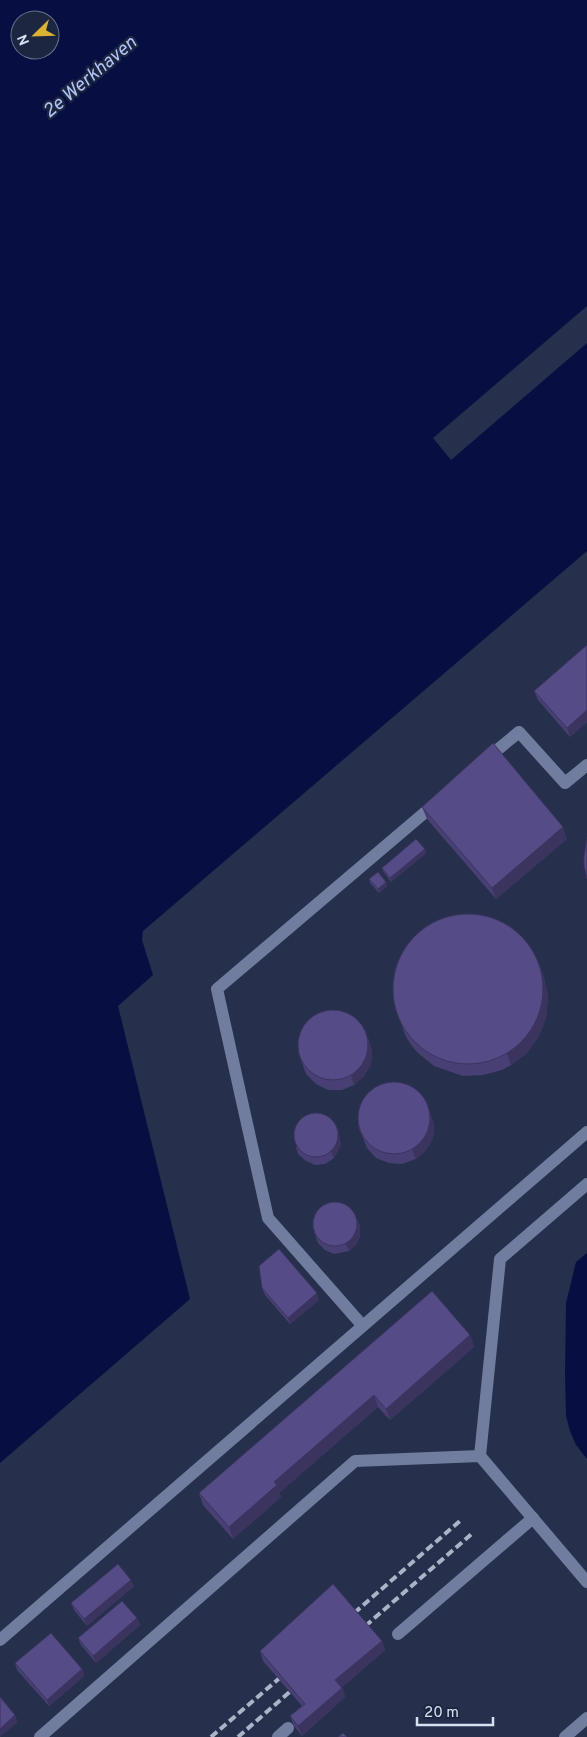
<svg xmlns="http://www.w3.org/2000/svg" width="587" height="1737" viewBox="0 0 587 1737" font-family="Overpass,sans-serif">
  <rect width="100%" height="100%" fill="#26304c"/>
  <!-- water -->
  <g fill="#070e42" fill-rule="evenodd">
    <path d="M0,0H587V551L143,931L142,940L153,975L118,1006L190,1299L0,1463ZM20,20H50V50H20Z"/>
    <path d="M587,1253V1459L576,1445L570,1431L566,1416L565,1375L566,1303L576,1262Z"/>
  </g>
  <!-- pier -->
  <path fill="#26304c" d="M587,306V343L451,460L433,438Z"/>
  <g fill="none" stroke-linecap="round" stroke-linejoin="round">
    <!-- service -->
    <g stroke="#717d9e" stroke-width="12">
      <path d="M485,760L519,732L565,783L587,765"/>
      <path d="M362,1325L268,1218L217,989L436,803"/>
      <path d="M480,1456L500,1259L587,1184"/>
      <path d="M398,1634L533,1518"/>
      <path d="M0,1640L587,1132"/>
      <path d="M40,1737L355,1461L480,1456L587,1582"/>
      <path d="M278,1737L288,1728"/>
      <path d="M565,1737L587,1718"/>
    </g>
    <!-- rail -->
    <g stroke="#abb3c7" stroke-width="4" stroke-dasharray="8 4" stroke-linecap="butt">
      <path d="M345,1621L461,1520"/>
      <path d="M356,1634L474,1532"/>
      <path d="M211,1737L289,1670"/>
      <path d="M238,1737L300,1683"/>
    </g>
  </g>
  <!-- wall -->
  <g fill="#484074">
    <path d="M587,645V722L570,737L538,700L534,691Z"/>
    <path d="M422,807L567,839L496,899L427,819Z"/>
    <path d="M426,853L391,882L383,871L382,868Z"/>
    <path d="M369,879L386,882L387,886L379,893L370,883Z"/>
    <path d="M540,966L544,978L546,987L548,997L546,1018L539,1036L527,1053L511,1065L502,1070L483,1075L463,1076L434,1066L418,1053L412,1046L406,1037L395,1007Z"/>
    <path d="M368,1038L372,1051L371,1064L364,1076L354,1085L342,1090H328L316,1084L306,1074L298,1052Z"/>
    <path d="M335,1123L338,1130L341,1145L334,1158L325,1164L315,1165L306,1161L298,1154L296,1147Z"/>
    <path d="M434,1124L433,1138L426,1150L416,1159L402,1164L389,1163L376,1158L367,1148L358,1126Z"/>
    <path d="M357,1219L360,1226V1236L356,1245L349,1251L334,1254L325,1250L318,1243L314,1232Z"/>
    <path d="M262,1288L319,1300L290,1324L265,1295Z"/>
    <path d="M470,1335L474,1347L390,1420L378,1407L279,1493L281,1497L233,1539L203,1505L199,1493Z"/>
    <path d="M134,1586L87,1626L74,1610L71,1603Z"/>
    <path d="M137,1618L140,1625L96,1663L81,1645L78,1638Z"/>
    <path d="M382,1641L385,1650L342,1687L345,1697L302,1736L294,1726L290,1716L302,1706L263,1661L260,1651Z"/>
    <path d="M15,1663L82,1669L84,1676L49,1706L17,1670Z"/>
  </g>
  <!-- shaded-wall -->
  <g fill="#3b345e">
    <path d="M587,710V722L570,737L567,728Z"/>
    <path d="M563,827L567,839L496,899L492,888Z"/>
    <path d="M425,849L426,853L391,882L390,878Z"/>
    <path d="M386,882L387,886L379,893L378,889Z"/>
    <path d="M540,966L544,978L546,987L548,997L546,1018L539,1036L527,1053L511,1065L507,1054Z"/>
    <path d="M365,1028L372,1051L371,1064L364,1076L354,1085L351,1076Z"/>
    <path d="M426,1101L434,1124L433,1138L426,1150L416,1159L412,1150Z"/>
    <path d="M335,1123L338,1130L341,1145L334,1158L331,1152Z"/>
    <path d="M357,1219L360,1226V1236L356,1245L349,1251L346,1244Z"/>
    <path d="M317,1293L319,1300L290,1324L288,1318Z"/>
    <path d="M470,1335L474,1347L390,1420L386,1409Z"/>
    <path d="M374,1395L378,1407L279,1493L281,1497L233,1539L229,1527L274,1482Z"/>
    <path d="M131,1580L134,1586L87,1626L84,1619Z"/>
    <path d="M137,1618L140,1625L96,1663L93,1656Z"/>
    <path d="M382,1641L385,1650L339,1690L335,1680Z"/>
    <path d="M82,1669L84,1676L49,1706L47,1700Z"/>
    <path d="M342,1688L345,1697L302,1736L298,1726Z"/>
    <path d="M15,1715L18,1722L0,1737V1729Z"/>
  </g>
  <!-- building -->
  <g fill="#544b87" stroke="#3b345e">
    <path d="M587,645V710L567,728L534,691Z"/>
    <path d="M493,743L563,827L492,888L422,807Z"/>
    <path d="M587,837V879L584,866V856Z"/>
    <path d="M416,839L425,849L390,878L382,868Z"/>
    <path d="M378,872L386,882L378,889L369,879Z"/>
    <circle cx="468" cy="989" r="75"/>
    <circle cx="333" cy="1045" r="35"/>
    <circle cx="394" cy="1118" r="36"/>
    <circle cx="316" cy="1135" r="22"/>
    <circle cx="335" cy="1224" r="22"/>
    <path d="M279,1249L317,1293L288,1318L262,1288L259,1266Z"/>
    <path d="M432,1291L470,1335L386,1409L374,1395L274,1482L277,1485L229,1527L199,1493Z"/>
    <path d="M118,1564L131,1580L84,1619L71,1603Z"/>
    <path d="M333,1584L382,1641L335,1680L342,1688L298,1726L290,1716L305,1704L260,1651Z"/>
    <path d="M122,1601L137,1618L93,1656L78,1638Z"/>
    <path d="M51,1633L82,1669L47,1700L15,1663Z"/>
    <path d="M0,1697L15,1715L0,1729Z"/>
    <path d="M343,1733L347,1737H338Z"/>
  </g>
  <g text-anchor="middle" stroke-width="4.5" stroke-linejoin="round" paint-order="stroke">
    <!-- water labels -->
    <g font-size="19" font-style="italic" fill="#b1c4f7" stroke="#1d2641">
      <text transform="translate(89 76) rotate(-40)" y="7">2e Werkhaven</text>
    </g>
  </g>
  <!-- north arrow -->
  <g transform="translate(35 35) rotate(247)"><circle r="24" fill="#1d2641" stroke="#687088"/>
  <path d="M0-4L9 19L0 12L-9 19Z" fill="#dcb233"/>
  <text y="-8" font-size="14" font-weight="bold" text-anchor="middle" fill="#d9e0f2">N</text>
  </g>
  <!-- scale -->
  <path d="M417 1717v8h76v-8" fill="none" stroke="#d9e0f2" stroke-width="2.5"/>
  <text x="424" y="1717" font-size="15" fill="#d9e0f2" stroke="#1d2641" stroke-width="4" paint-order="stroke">20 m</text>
</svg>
